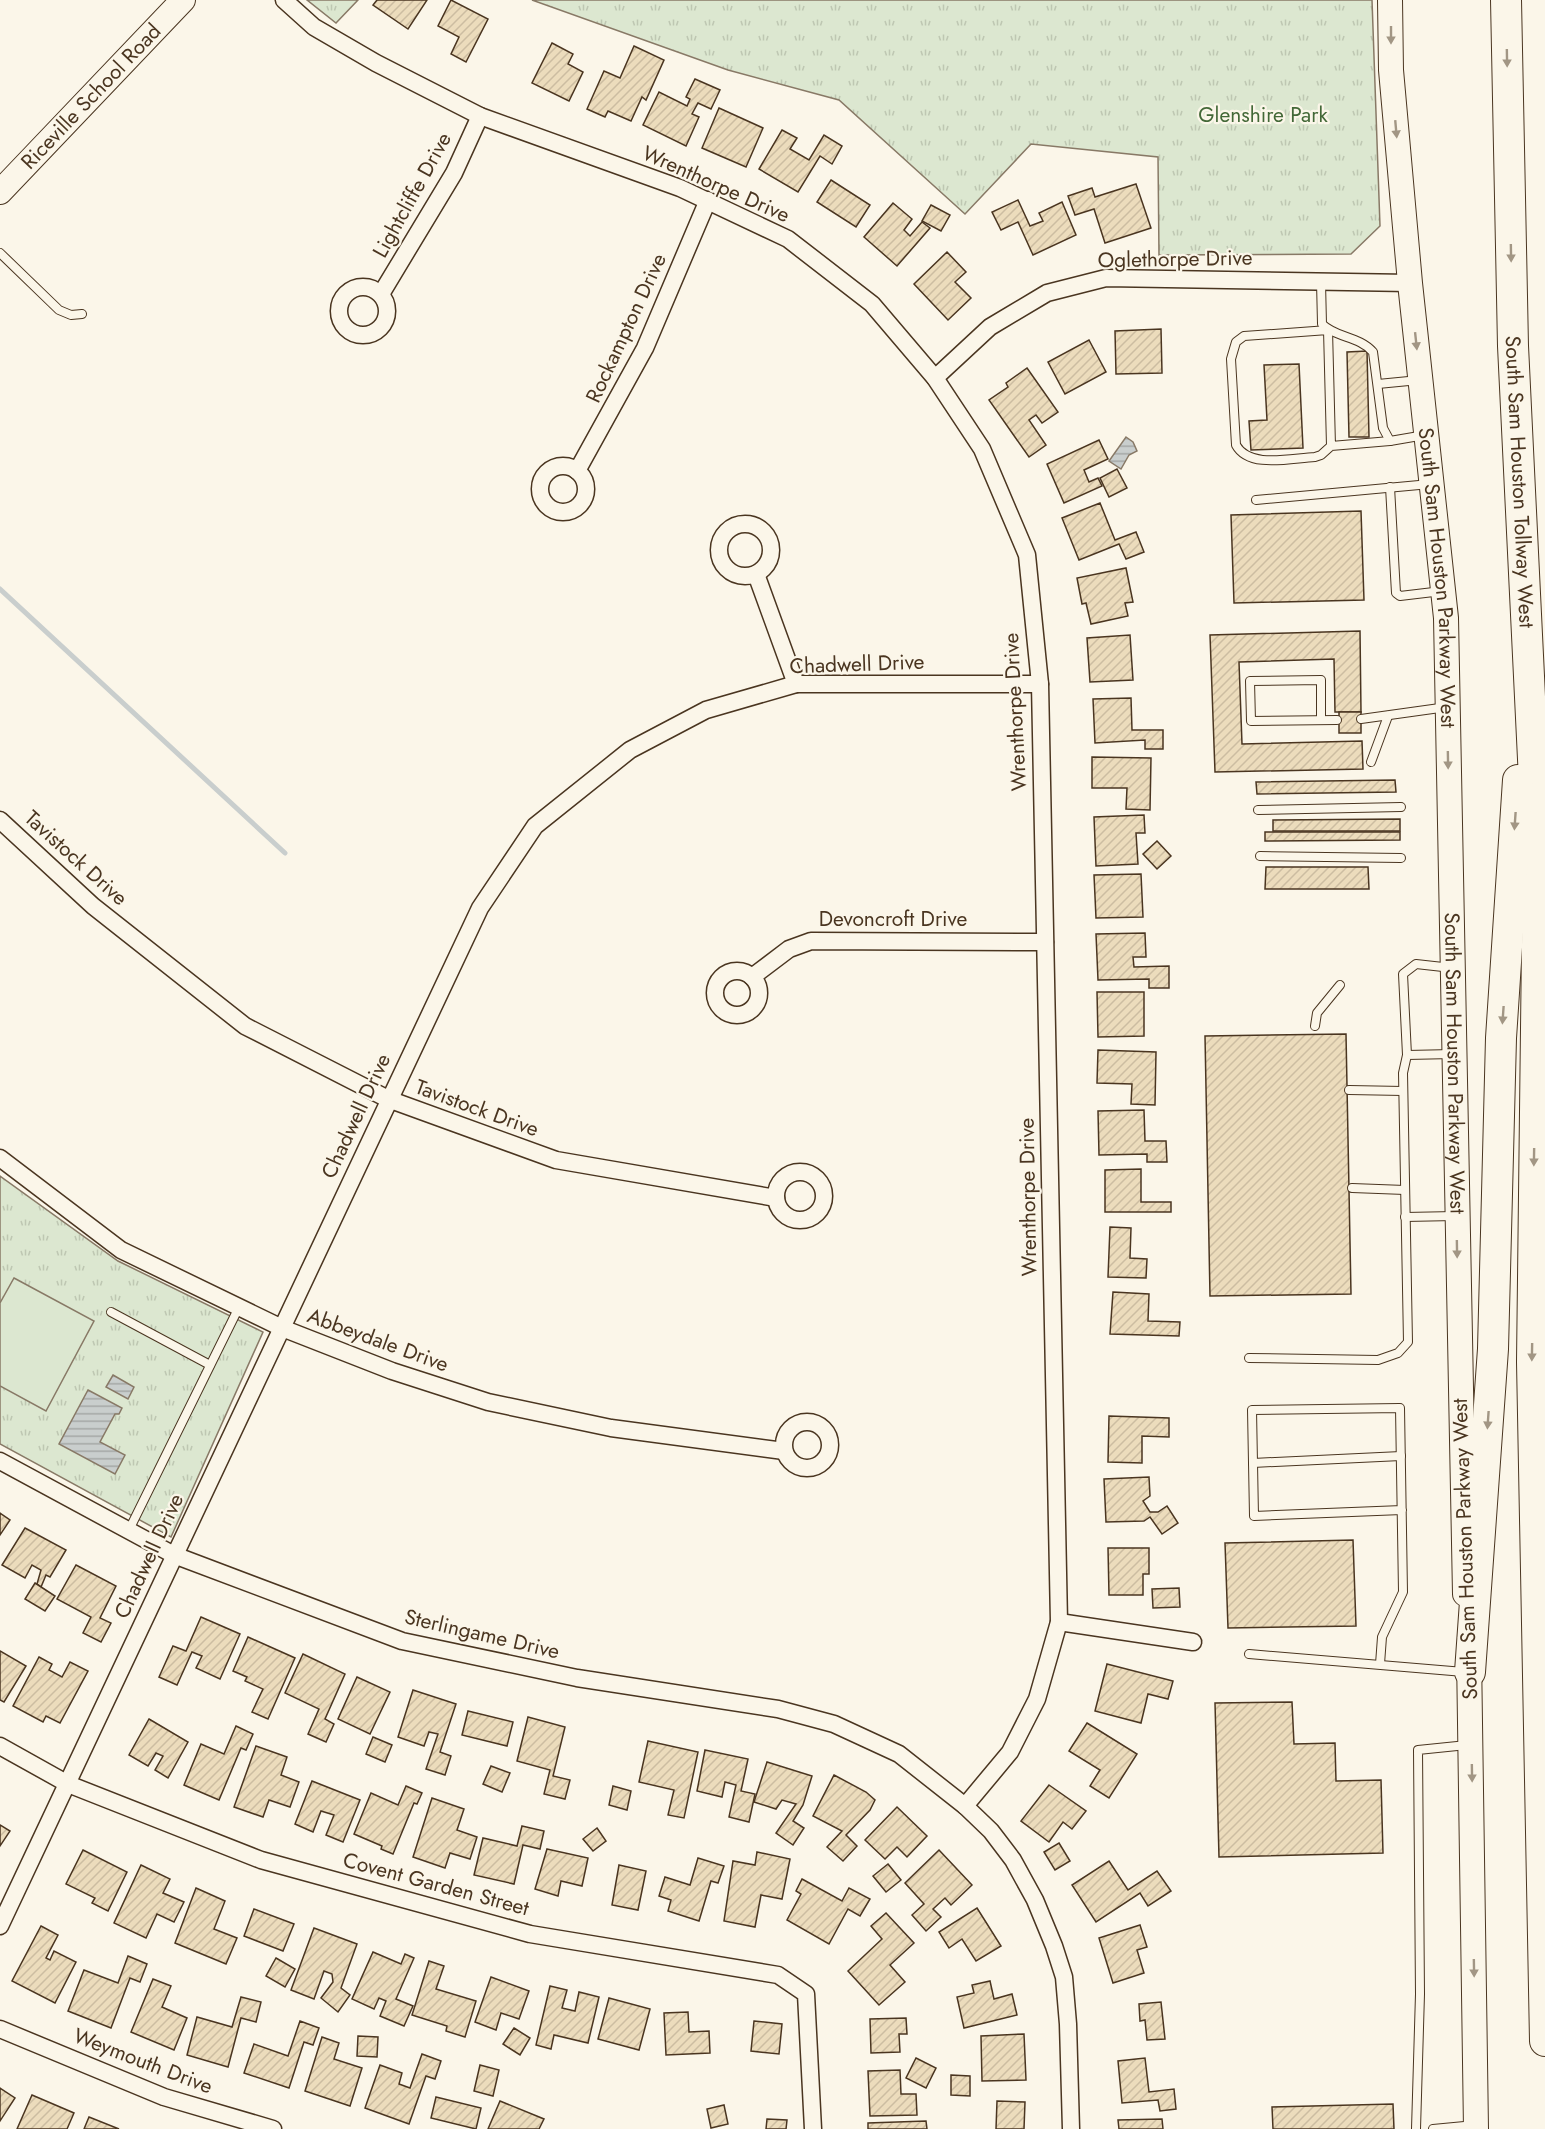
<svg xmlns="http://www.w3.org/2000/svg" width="1545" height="2129" viewBox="0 0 1545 2129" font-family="Jost,sans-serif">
  <defs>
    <pattern id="park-tufts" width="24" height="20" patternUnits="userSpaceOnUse" patternTransform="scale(1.5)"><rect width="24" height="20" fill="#dce7d0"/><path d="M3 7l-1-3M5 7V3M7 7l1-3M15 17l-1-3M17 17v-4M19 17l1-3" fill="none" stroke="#bec7b2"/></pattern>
    <pattern id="water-rules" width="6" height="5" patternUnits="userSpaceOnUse" patternTransform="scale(1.5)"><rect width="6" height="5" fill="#c9cecd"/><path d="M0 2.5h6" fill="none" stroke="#a5a8a6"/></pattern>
    <pattern id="building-hatch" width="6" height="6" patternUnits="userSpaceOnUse" patternTransform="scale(1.5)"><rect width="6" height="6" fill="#ecdcbc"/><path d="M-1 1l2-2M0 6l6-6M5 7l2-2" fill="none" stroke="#ccbda1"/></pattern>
  </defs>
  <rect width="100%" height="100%" fill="#fbf6e9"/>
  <!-- park -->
  <g fill="url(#park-tufts)" stroke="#887966" stroke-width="1.5">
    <path d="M307,0H358L336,23Z"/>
    <path d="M532,0H1372L1380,226L1351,254L1159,255L1158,157L1031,144L965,214L839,100L728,70Z"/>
    <path d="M0,1176L118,1261L263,1332L171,1537L0,1444Z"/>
  </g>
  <!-- garden -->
  <path fill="#dce7d0" stroke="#887966" stroke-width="1.5" d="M14,1278L94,1321L46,1411L0,1386V1303Z"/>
  <!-- water -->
  <g fill="url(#water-rules)" stroke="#887966" stroke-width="1.5">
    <path d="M1126,437L1133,442L1137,451L1129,455L1121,469L1109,461Z"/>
    <path d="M113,1375L134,1387L128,1399L106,1387Z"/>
    <path d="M88,1390L122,1408L119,1414H115L100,1442L125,1455L115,1474L59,1444Z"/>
  </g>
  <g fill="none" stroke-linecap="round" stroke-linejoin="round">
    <!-- stream -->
    <path stroke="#c9cecd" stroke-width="5" d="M0,589L285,853"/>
  </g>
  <!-- building -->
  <g fill="url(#building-hatch)" stroke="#4a3520" stroke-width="1.5">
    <path d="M377,0H427L408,29L373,5Z"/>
    <path d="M451,0L488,19L466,62L451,54L459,37L438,26Z"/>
    <path d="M552,43L573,54L568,64L583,72L569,101L532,83Z"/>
    <path d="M634,46L664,60L646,100L642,97L631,121L608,111L605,117L587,109L604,71L620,78Z"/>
    <path d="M695,79L720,90L711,109L698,103L692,114L699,117L686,146L643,125L659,92L687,106L690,99L686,97Z"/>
    <path d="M719,108L763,128L746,167L702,148Z"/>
    <path d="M782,130L797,138L790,149L809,160L824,135L842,146L832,164L820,156L798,192L759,169Z"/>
    <path d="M831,180L870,205L856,227L817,202Z"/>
    <path d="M1136,184L1151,228L1105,243L1094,209L1075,215L1068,196L1092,188L1095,197Z"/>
    <path d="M1018,200L1030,226L1043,221L1039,213L1062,202L1076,235L1033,255L1018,222L1001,230L992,212Z"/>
    <path d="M893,203L912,219L904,230L910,236L922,222L930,228L897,266L864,237Z"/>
    <path d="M931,205L950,215L941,231L922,221Z"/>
    <path d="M947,252L966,272L955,282L971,298L948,320L914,284Z"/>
    <path d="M1161,329L1162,373L1116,374L1115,331Z"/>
    <path d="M1089,340L1106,372L1065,394L1048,362Z"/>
    <path d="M1367,351L1369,437H1349L1347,352Z"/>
    <path d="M1299,364L1303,448L1251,450L1249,421L1267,420L1264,365Z"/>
    <path d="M1027,368L1058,412L1042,423L1036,415L1029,420L1046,445L1029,457L989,400L1008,387L1006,383Z"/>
    <path d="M1099,440L1108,459L1084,470L1089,482L1098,478L1102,486L1064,503L1047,464Z"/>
    <path d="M1117,469L1127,488L1109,497L1100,478Z"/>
    <path d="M1100,503L1115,540L1136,532L1144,552L1126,559L1119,544L1079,560L1062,518Z"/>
    <path d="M1361,511L1364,600L1234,603L1231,515Z"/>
    <path d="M1126,568L1133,602L1125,603L1128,616L1091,624L1086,603L1082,604L1077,578Z"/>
    <path d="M1360,631L1361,712H1335L1334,659L1239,662L1242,744L1362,741L1363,769L1215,772L1210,635Z"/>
    <path d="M1130,635L1133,680L1090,682L1087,638Z"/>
    <path d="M1131,698L1132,730H1163V749H1145V740L1095,743L1093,699Z"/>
    <rect x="1339" y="712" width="22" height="21"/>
    <path d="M1092,757L1151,758L1150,810L1126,809L1127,788H1092Z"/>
    <path d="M1395,780L1396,792L1257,794L1256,782Z"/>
    <path d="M1144,815L1145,833H1136L1138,864L1096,866L1094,817Z"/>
    <path d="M1400,819V831H1273V820Z"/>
    <path d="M1265,832H1400V840L1265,841Z"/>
    <path d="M1157,841L1171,856L1157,869L1143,854Z"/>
    <path d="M1266,867H1368L1369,889H1265Z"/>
    <path d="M1141,874L1143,917L1096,918L1094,875Z"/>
    <path d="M1145,933L1146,957H1133L1134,967L1169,966V988H1149V979L1098,980L1096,934Z"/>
    <path d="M1097,992H1144V1036L1098,1037Z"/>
    <path d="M1346,1034L1351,1294L1210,1296L1205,1036Z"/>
    <path d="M1098,1050L1156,1052L1155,1105L1131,1104L1132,1084L1097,1083Z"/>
    <path d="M1144,1110L1145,1141H1166L1167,1162H1147V1154L1099,1155L1098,1111Z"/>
    <path d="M1141,1169V1202H1171V1212H1105V1170Z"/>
    <path d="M1110,1227L1131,1228L1130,1258L1147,1259L1146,1278L1108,1277Z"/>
    <path d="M1113,1292L1149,1294L1148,1321L1180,1322L1179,1336L1110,1334Z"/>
    <path d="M1109,1416L1169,1418V1437L1142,1436V1463L1108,1462Z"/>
    <path d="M1149,1477L1150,1496L1143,1501L1150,1512H1158L1167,1506L1178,1523L1162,1534L1150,1517L1144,1521L1106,1522L1104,1479Z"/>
    <path d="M0,1513L10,1520L0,1535Z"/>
    <path d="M25,1528L66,1550L50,1577L46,1575L41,1587L37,1584L41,1570L32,1565L25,1578L2,1565Z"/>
    <path d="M1353,1540L1356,1626L1228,1628L1225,1543Z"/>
    <path d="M1108,1548H1149V1574H1143V1595H1109Z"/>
    <path d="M76,1565L116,1586L100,1618L111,1623L101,1642L83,1633L91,1617L57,1599Z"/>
    <path d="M35,1583L55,1596L45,1611L25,1599Z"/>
    <path d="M1179,1588L1180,1607L1153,1608L1152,1589Z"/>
    <path d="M201,1617L240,1634L220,1679L196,1668L202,1656L192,1652L177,1685L159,1677L173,1646L186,1651Z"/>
    <path d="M248,1637L295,1658L268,1719L252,1712L263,1689L245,1681L247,1677L233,1671Z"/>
    <path d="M0,1651L26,1666L4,1702L0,1700Z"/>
    <path d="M303,1654L345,1674L325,1719L334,1724L326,1742L308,1734L319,1709L285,1693Z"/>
    <path d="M39,1657L52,1664L49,1670L62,1677L70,1662L88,1671L60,1723L46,1716L43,1722L13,1706Z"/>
    <path d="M1107,1664L1173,1681L1168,1699L1148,1694L1141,1723L1095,1711Z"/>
    <path d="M357,1677L390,1692L370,1734L338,1719Z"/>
    <path d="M413,1690L456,1704L440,1752L451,1756L445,1775L426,1769L438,1734L429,1732L424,1746L398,1737Z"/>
    <path d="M1292,1702L1294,1744L1335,1743L1336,1781L1381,1780L1383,1853L1219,1857L1215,1703Z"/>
    <path d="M468,1711L513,1722L507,1746L462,1735Z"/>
    <path d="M528,1717L565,1727L553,1776L570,1780L565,1799L544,1794L550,1770L517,1761Z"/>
    <path d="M149,1719L188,1742L168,1778L155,1770L163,1756L156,1753L148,1766L129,1755Z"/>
    <path d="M1087,1723L1137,1754L1109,1798L1090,1786L1100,1770L1069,1751Z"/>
    <path d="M236,1726L253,1734L246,1750L241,1748L219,1800L184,1785L201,1744L224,1754Z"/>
    <path d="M373,1737L392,1745L385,1762L366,1754Z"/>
    <path d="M648,1741L698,1752L684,1818L668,1815L674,1790L639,1782Z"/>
    <path d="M256,1746L287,1757L281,1775L299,1782L290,1807L269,1800L263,1817L234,1807Z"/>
    <path d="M705,1750L748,1759L741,1791L755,1794L749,1822L729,1817L736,1785L725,1782L722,1797L697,1791Z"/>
    <path d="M767,1762L812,1776L803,1805L793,1821L804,1828L793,1845L776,1833L796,1804L782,1800L776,1809L754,1802Z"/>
    <path d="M491,1766L510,1773L502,1792L483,1784Z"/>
    <path d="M834,1775L866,1792L875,1800L870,1810L846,1835L857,1846L843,1861L827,1847L842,1831L813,1816Z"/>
    <path d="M312,1781L360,1800L343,1842L326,1835L334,1815L321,1811L313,1832L295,1824Z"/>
    <path d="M1049,1785L1086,1811L1072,1829L1063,1822L1049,1842L1021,1821Z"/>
    <path d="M406,1786L422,1793L417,1804L414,1803L393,1854L381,1849L382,1846L354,1834L371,1793L398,1805Z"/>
    <path d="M613,1786L631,1791L627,1810L609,1805Z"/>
    <path d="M432,1798L464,1809L457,1830L477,1837L470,1859L450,1853L445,1868L413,1857Z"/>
    <path d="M897,1807L927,1836L907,1857L897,1847L885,1859L865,1840Z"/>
    <path d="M0,1825L10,1831L0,1846Z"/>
    <path d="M522,1826L544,1831L540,1849L523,1845L514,1884L474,1875L483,1838L517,1846Z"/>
    <path d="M597,1828L606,1841L593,1851L583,1839Z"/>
    <path d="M1059,1843L1070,1861L1055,1870L1044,1852Z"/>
    <path d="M547,1849L588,1858L582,1886L561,1881L558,1896L535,1889Z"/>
    <path d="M83,1850L127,1872L108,1911L92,1903L95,1898L66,1884Z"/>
    <path d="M939,1850L972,1885L951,1905L945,1898L933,1909L941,1917L926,1931L912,1915L924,1904L905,1883Z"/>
    <path d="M757,1852L790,1859L782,1899L761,1895L755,1927L724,1921L733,1861L755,1865Z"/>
    <path d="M698,1858L724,1866L718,1883L711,1881L699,1921L668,1911L671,1900L659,1896L665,1877L690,1885Z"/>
    <path d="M1109,1861L1128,1890L1157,1871L1171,1891L1148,1906L1140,1893L1096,1922L1072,1885Z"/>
    <path d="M888,1864L901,1880L886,1892L873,1876Z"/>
    <path d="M141,1865L170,1879L163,1893L184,1902L174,1922L157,1914L146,1938L114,1923Z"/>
    <path d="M619,1865L646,1871L638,1910L612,1905Z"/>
    <path d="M802,1879L842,1901L849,1888L870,1899L860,1916L848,1909L829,1944L787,1920L801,1894L796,1891Z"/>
    <path d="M196,1888L225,1901L214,1929L237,1938L226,1964L175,1943Z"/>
    <path d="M977,1908L1001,1946L976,1961L962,1939L949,1948L939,1932Z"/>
    <path d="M254,1909L294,1924L283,1951L244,1936Z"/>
    <path d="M886,1913L914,1943L890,1965L905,1982L879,2005L848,1971L882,1939L871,1926Z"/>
    <path d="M1140,1925L1147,1947L1137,1950L1144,1973L1113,1983L1099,1938Z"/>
    <path d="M41,1926L58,1935L46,1958L50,1960L54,1951L76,1962L55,2003L12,1981Z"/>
    <path d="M314,1928L357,1944L341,1988L350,1995L338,2012L321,1998L333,1982L332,1974L324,1971L314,1999L291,1990Z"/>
    <path d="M373,1952L401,1964L405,1954L414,1958L396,1999L413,2006L404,2026L380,2016L386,2001L379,1998L374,2009L352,1999Z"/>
    <path d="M128,1956L147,1964L140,1982L130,1978L111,2028L68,2011L84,1970L118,1983Z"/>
    <path d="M276,1958L295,1969L285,1987L266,1976Z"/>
    <path d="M429,1961L444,1966L436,1989L476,2001L465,2037L446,2031L447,2026L412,2015Z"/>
    <path d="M491,1977L529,1991L519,2019L501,2013L496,2030L475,2022Z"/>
    <path d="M153,1979L171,1986L162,2007L187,2018L174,2050L131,2032Z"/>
    <path d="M990,1981L994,1999L1012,1994L1017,2015L964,2028L957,1997L974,1993L972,1985Z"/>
    <path d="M550,1986L567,1990L562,2008L575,2011L579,1992L599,1997L588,2043L554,2035L551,2049L536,2045Z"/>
    <path d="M241,1997L261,2002L256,2022L241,2018L228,2067L187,2055L197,2017L232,2027Z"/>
    <path d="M609,1998L650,2009L639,2050L598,2039Z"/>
    <path d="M1161,2002L1165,2039L1147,2040L1145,2020L1140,2021L1139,2004Z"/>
    <path d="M688,2012L689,2032L709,2031L710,2053L666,2055L664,2013Z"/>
    <path d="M906,2018L907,2034H899L900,2052L871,2053L870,2019Z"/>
    <path d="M300,2021L319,2028L313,2045L304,2042L289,2088L244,2073L254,2044L288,2056Z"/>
    <path d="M754,2021L782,2024L779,2054L751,2051Z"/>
    <path d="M514,2028L530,2038L520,2055L503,2044Z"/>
    <path d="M1024,2034L1026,2080L982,2081L981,2036Z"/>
    <path d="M358,2036L378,2037L377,2057L357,2056Z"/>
    <path d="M322,2037L339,2043L334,2059L362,2068L350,2106L305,2091Z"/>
    <path d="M422,2054L441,2061L435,2079L426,2076L409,2124L365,2108L380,2065L402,2073L399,2084L410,2088Z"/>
    <path d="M916,2058L936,2068L926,2088L906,2078Z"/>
    <path d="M1145,2058L1149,2092L1174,2089L1176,2109L1160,2111L1158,2100L1122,2103L1118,2061Z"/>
    <path d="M480,2065L499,2070L493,2096L474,2091Z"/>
    <path d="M900,2070L901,2094H916L917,2115L870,2116L868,2071Z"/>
    <path d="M951,2075L970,2076V2096L951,2095Z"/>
    <path d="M0,2088L15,2098L0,2121Z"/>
    <path d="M32,2095L74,2113L67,2129H17Z"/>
    <path d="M436,2097L481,2108L476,2129L431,2118Z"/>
    <path d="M500,2101L544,2119L539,2129H488Z"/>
    <path d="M997,2101L1025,2102L1024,2129H996Z"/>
    <path d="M1393,2104L1394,2129H1273L1272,2107Z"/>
    <path d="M724,2105L728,2124L711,2128L707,2109Z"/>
    <path d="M89,2117L119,2129H84Z"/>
    <path d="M767,2119L787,2120L786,2129H766Z"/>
    <path d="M1162,2119L1163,2129H1119L1118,2120Z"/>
    <path d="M926,2121L927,2129H868V2123Z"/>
  </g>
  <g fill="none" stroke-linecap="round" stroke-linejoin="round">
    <!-- lane casing -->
    <g stroke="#4a3520" stroke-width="10">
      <g id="lane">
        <path d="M0,253L59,310L71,315L82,314"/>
        <path d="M1321,282L1322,324C1336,338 1359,336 1373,352L1383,428L1390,441L1425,435"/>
        <path d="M1378,384L1419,380"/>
        <path d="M1331,446L1321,455L1315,457C1291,458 1249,469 1236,445L1231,359L1236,342L1244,336L1328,330L1331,446L1390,441"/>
        <path d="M1390,487L1396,593L1400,596L1442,591"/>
        <path d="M1256,500L1430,484"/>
        <path d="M1361,719L1447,707"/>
        <path d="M1321,720V680L1250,681L1251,721L1337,720"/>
        <path d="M1371,762L1388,716"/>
        <path d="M1258,810L1401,807"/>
        <path d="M1260,856L1401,858"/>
        <path d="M1315,1026L1317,1013L1340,985"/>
        <path d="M1407,1055L1403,974L1416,964L1452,968"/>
        <path d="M1349,1090L1403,1091"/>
        <path d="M1352,1188L1405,1190"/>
        <path d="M1405,1217L1455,1216"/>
        <path d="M111,1312L210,1365"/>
        <path d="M1249,1358L1378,1360L1398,1353L1408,1342L1403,1073L1407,1055L1453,1054"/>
        <path d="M1253,1463L1401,1456"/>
        <path d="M129,1530L239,1307"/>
        <path d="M1249,1654L1464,1672"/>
        <path d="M1380,1664L1382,1637L1403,1592L1400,1408L1252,1410L1254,1516L1402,1510"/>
        <path d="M1416,2129L1420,1994L1418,1750L1467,1745"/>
        <path d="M1433,2129L1475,2125"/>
      </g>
    </g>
    <!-- street casing -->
    <g stroke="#4a3520" stroke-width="19">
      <g id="street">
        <path d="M284,0L314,27L376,63L480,116L680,188L788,239L872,304L935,378L982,449L1027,555L1040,684L1059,1622L1037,1699L1010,1752L965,1806"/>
        <circle cx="363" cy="311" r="24"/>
        <path d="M381,294L454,173L480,116"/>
        <path d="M935,378L990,327L1047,293L1106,278L1410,283"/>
        <circle cx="563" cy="489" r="23"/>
        <path d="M577,471L645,348L708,200"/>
        <circle cx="745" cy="550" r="26"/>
        <path d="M756,574L796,684"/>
        <path d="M0,820L93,906L245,1026L388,1099L556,1160L776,1198"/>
        <circle cx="737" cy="993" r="22"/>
        <path d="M752,977L789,949L811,941L1045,942"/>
        <path d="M0,1158L121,1250L282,1328L392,1371L488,1402L611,1428L784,1451"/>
        <circle cx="800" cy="1196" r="24"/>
        <circle cx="807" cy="1445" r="23"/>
        <path d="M0,1461L174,1555L402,1641L577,1678L778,1709L834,1724L899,1754L965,1806L991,1831L1013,1860L1035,1900L1054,1946L1064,1977L1068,2024L1071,2129"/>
        <path d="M1059,1622L1193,1642"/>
        <path d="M0,1746L68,1784L261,1860L530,1934L778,1975L806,1994L813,2129"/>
        <path d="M0,1926L480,908L535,826L630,750L706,710L796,684H1040"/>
        <path d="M0,2029L164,2097L273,2129"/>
      </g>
    </g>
    <!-- secondary casing -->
    <g stroke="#4a3520" stroke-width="26">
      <g id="secondary">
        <path id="s1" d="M1390,0L1391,70L1410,283L1446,618L1465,1594"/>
        <path id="s2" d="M0,192L183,0"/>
        <path d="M1469,1655L1476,2129"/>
      </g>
    </g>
    <!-- highway casing -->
    <g stroke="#4a3520" stroke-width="32">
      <g id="highway">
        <path id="s3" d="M1506,0L1513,346L1538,862L1532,1362L1545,2041"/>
        <path d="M1470,1672L1493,1349L1501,1038L1518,780"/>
      </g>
    </g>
    <!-- lane -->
    <use href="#lane" stroke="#fbf6e9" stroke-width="8"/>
    <!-- street -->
    <use href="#street" stroke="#fbf6e9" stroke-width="16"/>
    <!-- secondary -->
    <use href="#secondary" stroke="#fbf6e9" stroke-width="24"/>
    <!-- highway -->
    <use href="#highway" stroke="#fbf6e9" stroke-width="30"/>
  </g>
  <!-- one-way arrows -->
  <defs><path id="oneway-solid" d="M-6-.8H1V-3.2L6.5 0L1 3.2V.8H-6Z" transform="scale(1.5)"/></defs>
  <g fill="#a29684">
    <use href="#oneway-solid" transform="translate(1391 35) rotate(90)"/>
    <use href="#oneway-solid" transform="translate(1507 58) rotate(89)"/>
    <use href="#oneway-solid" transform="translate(1396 129) rotate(85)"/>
    <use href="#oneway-solid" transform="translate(1511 253) rotate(89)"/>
    <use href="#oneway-solid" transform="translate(1416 341) rotate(84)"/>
    <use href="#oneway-solid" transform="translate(1448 760) rotate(89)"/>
    <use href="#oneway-solid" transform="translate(1515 821) rotate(94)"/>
    <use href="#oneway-solid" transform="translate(1503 1015) rotate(94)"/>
    <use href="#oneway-solid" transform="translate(1534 1157) rotate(91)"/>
    <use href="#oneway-solid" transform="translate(1457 1249) rotate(89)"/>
    <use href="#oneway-solid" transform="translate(1532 1352) rotate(91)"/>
    <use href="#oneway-solid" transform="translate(1488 1420) rotate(94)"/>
    <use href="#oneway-solid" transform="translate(1472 1773) rotate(89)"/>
    <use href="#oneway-solid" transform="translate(1474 1968) rotate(89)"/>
  </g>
  <g text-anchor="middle" stroke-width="4.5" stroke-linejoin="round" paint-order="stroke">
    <!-- street labels -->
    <g font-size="21" fill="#4a3520" stroke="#fbf6e9">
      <text dy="7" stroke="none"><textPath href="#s2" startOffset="132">Riceville School Road</textPath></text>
      <text transform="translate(716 184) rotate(24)" y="7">Wrenthorpe Drive</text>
      <text transform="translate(412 195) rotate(-61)" y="7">Lightcliffe Drive</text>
      <text transform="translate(1175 259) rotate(-1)" y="7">Oglethorpe Drive</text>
      <text transform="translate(626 328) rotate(-65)" y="7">Rockampton Drive</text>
      <text dy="7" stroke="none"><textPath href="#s3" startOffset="482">South Sam Houston Tollway West</textPath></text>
      <text dy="7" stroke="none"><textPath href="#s1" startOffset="580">South Sam Houston Parkway West</textPath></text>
      <text transform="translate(857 664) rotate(-2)" y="7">Chadwell Drive</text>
      <text transform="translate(1015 712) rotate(-93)" y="7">Wrenthorpe Drive</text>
      <text transform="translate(76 858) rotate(42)" y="7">Tavistock Drive</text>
      <text x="893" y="926">Devoncroft Drive</text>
      <text dy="7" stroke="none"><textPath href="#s1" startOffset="1066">South Sam Houston Parkway West</textPath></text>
      <text transform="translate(477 1108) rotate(20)" y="7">Tavistock Drive</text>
      <text transform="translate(356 1116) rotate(-65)" y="7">Chadwell Drive</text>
      <text transform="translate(1028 1197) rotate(-91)" y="7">Wrenthorpe Drive</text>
      <text transform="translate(378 1340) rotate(20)" y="7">Abbeydale Drive</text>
      <text transform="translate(1465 1549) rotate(-92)" y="7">South Sam Houston Parkway West</text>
      <text transform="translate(149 1556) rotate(-65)" y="7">Chadwell Drive</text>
      <text transform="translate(482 1634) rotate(13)" y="7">Sterlingame Drive</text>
      <text transform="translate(436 1884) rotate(15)" y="7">Covent Garden Street</text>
      <text transform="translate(143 2061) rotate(21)" y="7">Weymouth Drive</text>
    </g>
    <!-- park labels -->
    <g font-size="21" fill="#436837" stroke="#fbf6e9">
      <text x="1263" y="122">Glenshire Park</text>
    </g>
  </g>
</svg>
